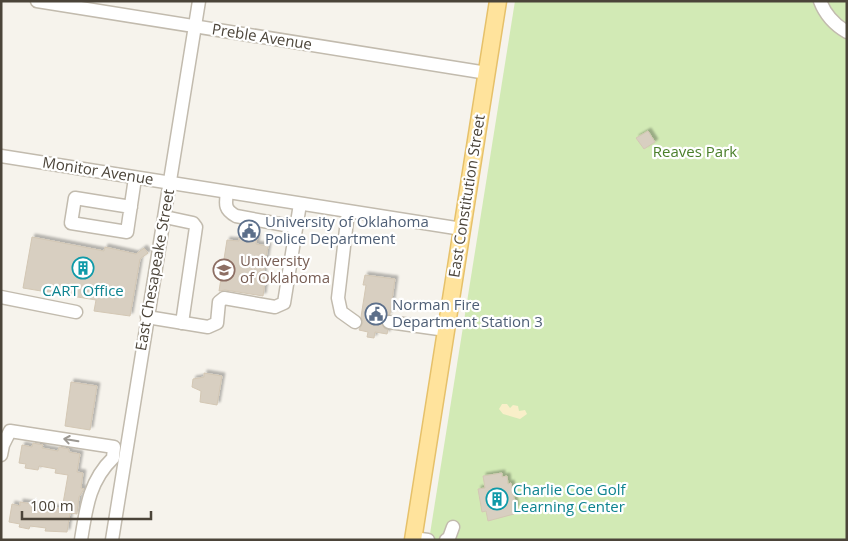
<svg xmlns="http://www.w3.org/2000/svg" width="848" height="541" viewBox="0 0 848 541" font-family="'Open Sans',sans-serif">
  <defs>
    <filter id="shadow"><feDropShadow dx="3" dy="-3" stdDeviation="1" flood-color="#0004"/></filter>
  </defs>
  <rect width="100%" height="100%" fill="#f6f3ec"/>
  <!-- green -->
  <path fill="#d2eab5" d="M515,1H847V540H429Z"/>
  <!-- sand -->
  <path fill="#f9efc9" d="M502,404H507L510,408L513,405L518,406L519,411L525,410L527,414L520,419L503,414L499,409Z"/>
  <!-- building -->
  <g fill="#d8cfc1" stroke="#d3c7b4" filter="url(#shadow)">
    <path d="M648,131L655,142L644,149L636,138Z"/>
    <path d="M240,234L257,237L256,244L268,246L263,276H266L263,296L225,290L219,291L227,240L239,241Z"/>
    <path d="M32,237L104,251L105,247L136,254L144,248L148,253L140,259L130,316L94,311L96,300L23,288Z"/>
    <path d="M365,275L395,279L390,314L383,317L381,321L384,328L388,330L387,334L375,332L374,338L367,337L368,332L359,330L363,322L361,317L366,285H363Z"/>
    <path d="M204,373L222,376L217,405L200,402L201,391L192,387L193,379L204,377Z"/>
    <path d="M71,382L97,386L90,430L65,426Z"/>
    <path d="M33,443L43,445L42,448L58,451L59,447L69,449V452L80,454L77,472L83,473L81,488L84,489L79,497L77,514L70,513L67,532L45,531L46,528L30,526L29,529L19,527L20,524L9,522L12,504L20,506V502L33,504L32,508L50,511V507L62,509L68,475L55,473L56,469L39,466L38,470L25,468L26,464L19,463L22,445L32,447Z"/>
    <path d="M502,473V477L507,476L508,484L511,483L516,508L513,509L514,514L488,521L486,511L482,512L478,489L485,488L483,476Z"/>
  </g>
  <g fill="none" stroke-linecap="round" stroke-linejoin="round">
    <!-- minor casing -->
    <g stroke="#c2bbae" stroke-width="15">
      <g id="minor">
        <path d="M37,1L487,73"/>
        <path d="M820,1C825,14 835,25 847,32"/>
        <path d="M1,156L462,229"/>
        <path d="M227,193C225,205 225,210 236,216L296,227"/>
        <path d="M131,207L75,198L71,223L127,232L135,178"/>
        <path d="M348,212L338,298L341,312L355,322"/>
        <path d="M165,217L193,223L196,227L182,323"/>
        <path d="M1,297L76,312"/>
        <path d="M147,317L208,327L217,323L219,302L224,298L275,307L284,303L300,204"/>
        <path d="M389,322L446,330"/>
        <path d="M1,455L3,445L10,431L114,447L113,458C89,481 86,509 81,540"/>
        <path d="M413,538L428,540"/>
        <path d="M112,540L199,1"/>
        <path d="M446,540L449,538L453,527"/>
      </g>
    </g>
    <!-- major casing -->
    <g stroke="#e6c16a" stroke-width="19">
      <path id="major" d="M413,540L498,1"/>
    </g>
    <!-- minor -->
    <use href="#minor" stroke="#fff" stroke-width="12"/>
    <!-- major -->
    <use href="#major" stroke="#ffe39c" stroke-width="16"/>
  </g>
  <!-- one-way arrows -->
  <defs><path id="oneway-shaft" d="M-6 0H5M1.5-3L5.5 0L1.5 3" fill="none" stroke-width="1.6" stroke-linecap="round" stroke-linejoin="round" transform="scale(1.25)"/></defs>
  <use stroke="#9c9892" href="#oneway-shaft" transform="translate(71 440) rotate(-171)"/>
  <!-- icons -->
  <defs>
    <g id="civic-ring" transform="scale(1.125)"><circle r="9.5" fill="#fff" stroke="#5c6f8a" stroke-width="1.5"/><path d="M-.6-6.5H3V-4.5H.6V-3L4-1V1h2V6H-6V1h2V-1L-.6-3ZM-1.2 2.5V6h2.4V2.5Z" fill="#5c6f8a"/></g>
    <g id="building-ring" transform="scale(1.125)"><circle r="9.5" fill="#fff" stroke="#0f9aa8" stroke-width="1.5"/><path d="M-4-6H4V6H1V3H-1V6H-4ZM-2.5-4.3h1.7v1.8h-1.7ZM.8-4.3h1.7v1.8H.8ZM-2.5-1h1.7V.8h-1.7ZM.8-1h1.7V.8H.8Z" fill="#0f9aa8"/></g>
    <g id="university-ring" transform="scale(1.125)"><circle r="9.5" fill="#fff" stroke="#8d6e63" stroke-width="1.5"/><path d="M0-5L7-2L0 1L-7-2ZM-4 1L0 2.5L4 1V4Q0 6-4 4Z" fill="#8d6e63"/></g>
  </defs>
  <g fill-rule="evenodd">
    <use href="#civic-ring" x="249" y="231"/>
    <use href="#building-ring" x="83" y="268"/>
    <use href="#university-ring" x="224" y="270"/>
    <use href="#civic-ring" x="376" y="314"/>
    <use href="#building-ring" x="497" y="499"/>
  </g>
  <g text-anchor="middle" stroke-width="4.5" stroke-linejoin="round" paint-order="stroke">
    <!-- street labels -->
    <g font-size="15" fill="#4b4439" stroke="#fff">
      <text transform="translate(262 37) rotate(9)" y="5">Preble Avenue</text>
      <text transform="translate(98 171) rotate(9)" y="5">Monitor Avenue</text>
      <text transform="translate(467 196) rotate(-81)" y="5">East Constitution Street</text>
      <text transform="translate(155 270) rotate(-80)" y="5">East Chesapeake Street</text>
    </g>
    <!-- park labels -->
    <g font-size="15" fill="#4a7f2a" stroke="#fff">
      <text x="695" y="157">Reaves Park</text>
    </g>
    <!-- service labels -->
    <g font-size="15" fill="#4e5e75" stroke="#fff" text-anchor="start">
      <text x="265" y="227">University of Oklahoma<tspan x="265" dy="17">Police Department</tspan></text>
      <text x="392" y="310">Norman Fire<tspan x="392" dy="17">Department Station 3</tspan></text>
    </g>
    <!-- education labels -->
    <g font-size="15" fill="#785e54" stroke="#fff" text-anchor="start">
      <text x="240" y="266">University<tspan x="240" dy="17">of Oklahoma</tspan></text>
    </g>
    <!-- culture labels -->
    <g font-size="15" fill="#0d838f" stroke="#fff">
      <text x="83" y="296">CART Office</text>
      <text x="513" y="495" text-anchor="start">Charlie Coe Golf<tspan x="513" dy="17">Learning Center</tspan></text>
    </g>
  </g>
  <!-- border -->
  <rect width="848" height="541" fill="none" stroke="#4b4439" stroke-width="5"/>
  <!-- scale -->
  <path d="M22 511v8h129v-8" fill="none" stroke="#4b4439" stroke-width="2.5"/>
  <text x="30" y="511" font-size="15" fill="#4b4439" stroke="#ffffff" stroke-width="4" paint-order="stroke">100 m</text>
</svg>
